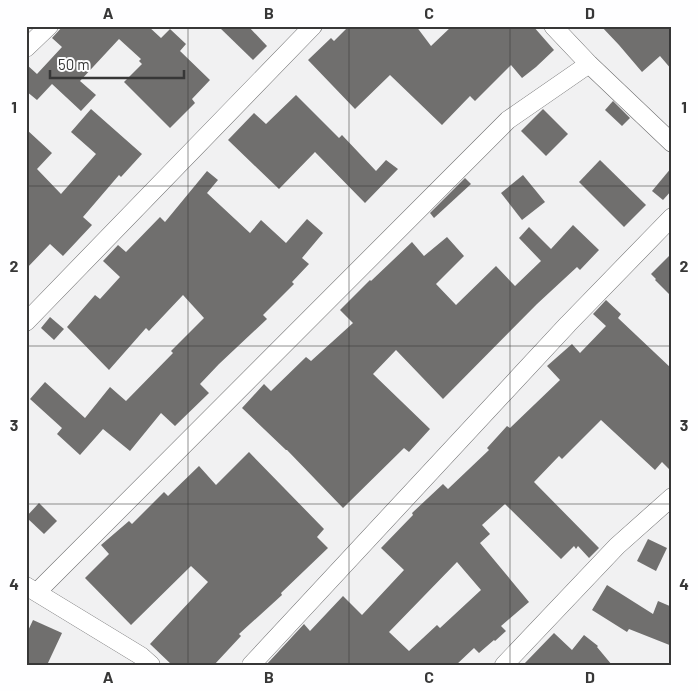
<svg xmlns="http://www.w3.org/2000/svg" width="698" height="691" viewBox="0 0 698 691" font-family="Barlow,sans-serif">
  <rect width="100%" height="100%" fill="#f1f1f2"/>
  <!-- building -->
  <g fill="#706f6e" fill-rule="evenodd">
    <path d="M63,26H148L161,38L170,29L186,44L180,51L210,80L192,99L195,103L170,128L124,82L142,64L139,61L141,59L119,39L80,81L96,95L81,111L52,84L37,100L26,91V64L37,74L62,47L52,38Z"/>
    <path d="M218,26H248L267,46L253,60Z"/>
    <path d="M349,26H416L431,46L452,26H533L554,50L536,67L522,78L511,65L475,101L470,96L442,125L390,75L355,109L308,60L331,38L334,41Z"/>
    <path d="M601,26H672V70L660,56L642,72L619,45Z"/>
    <path d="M296,95L339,138L342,135L376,171L386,160L398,169L365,203L315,152L279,189L228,140L254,113L266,124Z"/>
    <path d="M613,101L630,118L622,126L605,110Z"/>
    <path d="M91,109L142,154L121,177L119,175L83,217L92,225L63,256L50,244L26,269V129L52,153L37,169L61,194L96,154L71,132Z"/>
    <path d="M543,109L568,134L546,156L521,131Z"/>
    <path d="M600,160L646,205L624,227L579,182Z"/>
    <path d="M672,167V190L663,200L652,191Z"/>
    <path d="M207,171L218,180L207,193L250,233L261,220L286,243L307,219L323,233L302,258L309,264L292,282L294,284L263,315L267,319L219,364L200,384L209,393L175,426L161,413L130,451L103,429L80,455L57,434L62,428L30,399L45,382L85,418L110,387L126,401L173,353L171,351L204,318L183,295L149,331L146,328L109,370L67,327L95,295L100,299L120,277L103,261L118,245L126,252L160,217L165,222Z"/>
    <path d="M523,175L545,202L522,220L501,193Z"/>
    <path d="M465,178L471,184L434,218L430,213Z"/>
    <path d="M573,225L599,250L580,270L577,267L537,304L443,399L396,350L373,374L430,429L409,452L404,448L343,508L287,450H286L242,408L264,384L271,391L306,357L311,361L353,323L340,310L370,280L371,281L412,242L424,256L447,237L464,256L436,284L456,305L496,266L515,286L541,261L519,238L529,227L551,249Z"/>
    <path d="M672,253V297L655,280L656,279L651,274Z"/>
    <path d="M606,300L621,314L618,318L672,369V472L662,462L655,470L601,420L562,459L559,456L534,482L599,548L589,558L578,546L576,549L574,546L561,559L505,504L482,525L490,534L480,543L529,602L501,626L506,631L495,641L494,640L479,653L474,648L456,665H266L304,624L310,631L343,596L362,615L404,570L381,548L413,515L412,513L443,484L448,489L489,450L487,448L507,426L510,428L560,380L547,366L572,344L580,353L606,326L593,314ZM457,562L481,590L440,628L437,625L409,651L389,632Z"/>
    <path d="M50,317L64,329L54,340L41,328Z"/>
    <path d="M249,452L324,529L317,537L328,548L281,593L282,595L239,634L241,636L214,665H172L150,644L208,582L191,566L131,625L85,578L109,554L101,545L129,521L132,524L164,492L168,496L199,466L216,485Z"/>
    <path d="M39,503L57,521L44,534L26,517Z"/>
    <path d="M648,539L667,548L656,571L637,561Z"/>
    <path d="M607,585L653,614L658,601L672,607V646L629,629L627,632L592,610Z"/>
    <path d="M33,620L62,633L47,665H26V635Z"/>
    <path d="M554,633L572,650L584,635L598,646L597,647L612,665H523Z"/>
  </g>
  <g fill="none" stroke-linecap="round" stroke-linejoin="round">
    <!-- minor casing -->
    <g stroke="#6d6d6e" stroke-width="19">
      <g id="minor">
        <path d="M553,26L589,64L672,143"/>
        <path d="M26,48L49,26"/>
        <path d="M26,322L313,26"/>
        <path d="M26,586L141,656L151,665"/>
        <path d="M37,592L508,120L589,64"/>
        <path d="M251,665L568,324L672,217"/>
        <path d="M504,665L617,546L672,497"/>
      </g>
    </g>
    <!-- minor -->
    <use href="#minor" stroke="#fff" stroke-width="18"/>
  </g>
  <!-- grid -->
  <path fill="none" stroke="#373737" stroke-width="1" stroke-opacity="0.55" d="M188,26V665M349,26V665M510,26V665M26,186H672M26,346H672M26,504H672"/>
  <!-- border -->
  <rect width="698" height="691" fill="none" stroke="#fefeff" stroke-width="55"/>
  <!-- scale -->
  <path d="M50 70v8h134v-8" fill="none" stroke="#373737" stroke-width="2.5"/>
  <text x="58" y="70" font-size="15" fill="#373737" stroke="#fefeff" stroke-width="4" paint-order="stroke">50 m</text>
  <rect x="28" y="28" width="642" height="636" fill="none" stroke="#373737" stroke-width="2"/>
  <g font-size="16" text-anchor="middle" font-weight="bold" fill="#373737">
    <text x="108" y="19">A</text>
    <text x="269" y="19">B</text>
    <text x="429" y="19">C</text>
    <text x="590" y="19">D</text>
    <text x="14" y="113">1</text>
    <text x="684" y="113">1</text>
    <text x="14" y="272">2</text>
    <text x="684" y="272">2</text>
    <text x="14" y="431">3</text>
    <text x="684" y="431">3</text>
    <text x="14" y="590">4</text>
    <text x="684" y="590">4</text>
    <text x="108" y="683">A</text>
    <text x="269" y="683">B</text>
    <text x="429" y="683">C</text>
    <text x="590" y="683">D</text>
  </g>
</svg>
